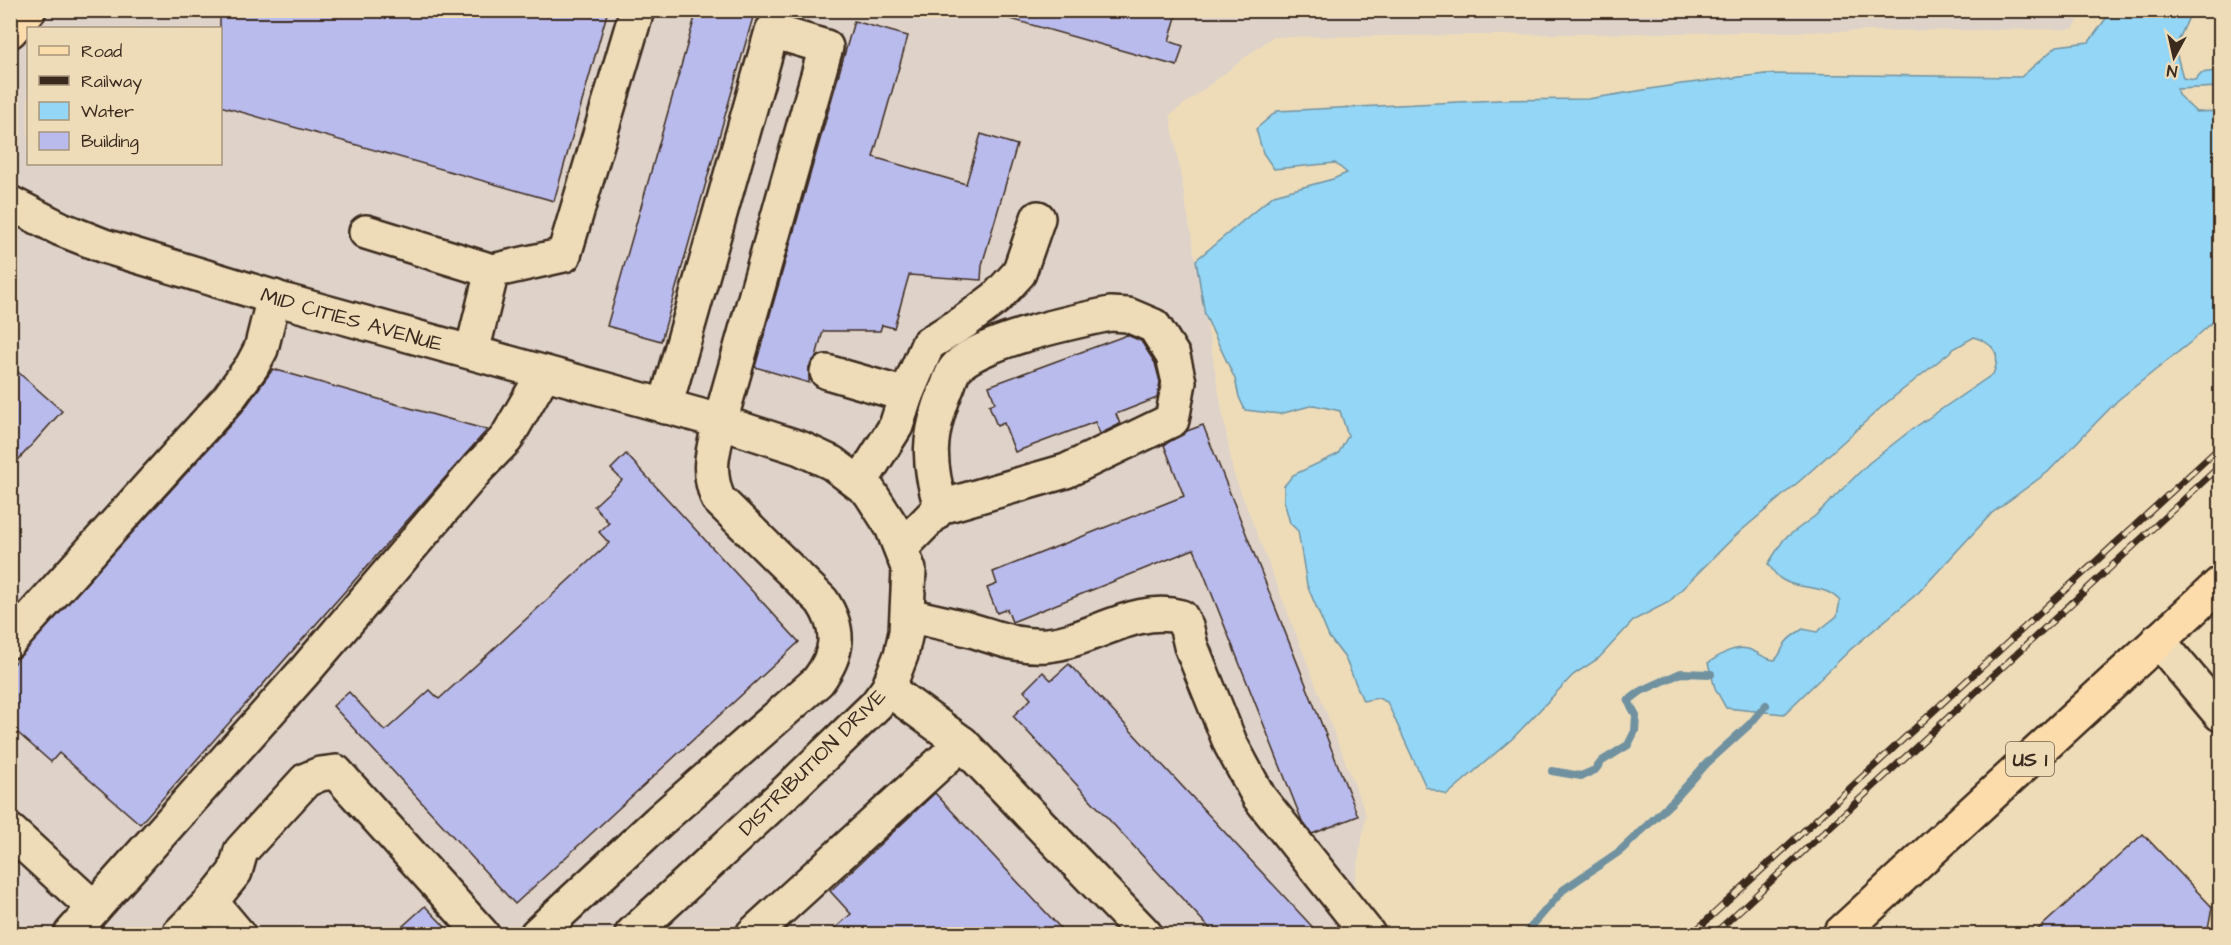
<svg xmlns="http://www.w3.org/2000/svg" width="2231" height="945" viewBox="0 0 2231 945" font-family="'Architects Daughter',sans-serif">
  <rect width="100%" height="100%" fill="#eedcb9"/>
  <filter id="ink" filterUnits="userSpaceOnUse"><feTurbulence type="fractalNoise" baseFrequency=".0167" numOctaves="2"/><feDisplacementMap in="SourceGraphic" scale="12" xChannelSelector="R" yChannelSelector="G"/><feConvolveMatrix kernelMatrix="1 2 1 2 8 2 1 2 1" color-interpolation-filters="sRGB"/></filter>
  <g filter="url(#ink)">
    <!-- built -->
    <path fill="#ded2c9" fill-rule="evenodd" d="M24,11H2085L2073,29L1272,37L1170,115L1233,472L1366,815L1352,898L1379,934H11L10,26ZM28,28H220V164H28Z"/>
    <!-- water -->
    <path fill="#94d6f5" stroke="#70919f" stroke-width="1.5" d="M2112,10L2220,11L2213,15L2189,17L2175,48L2183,78L2195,80L2201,73L2216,71L2220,74V87L2177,89L2178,95L2196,112L2220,111V315L2192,341L2118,400L2048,472L1992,513L1918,593L1851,649L1784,714L1726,708L1715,688L1708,663C1719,656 1733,645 1748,649C1758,652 1764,659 1775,660C1780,655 1780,654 1783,647C1786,639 1796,633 1803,629L1817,632L1837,616L1840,601C1822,582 1801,592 1781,579C1776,576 1772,569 1768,564L1784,539L1815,516L1869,463L1911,430L1993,374C2002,353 1994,344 1974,337L1955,348L1885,404L1802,479L1735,536L1669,602L1634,620L1599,658L1573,675L1513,738L1447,795L1426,787L1387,702L1378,698L1363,701L1345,658L1329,637L1307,585L1298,531L1290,523L1284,501V486L1293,475L1338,454L1348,436L1340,411L1314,405L1280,414L1245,410L1239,397L1235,379L1205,315L1196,260L1274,195L1333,179L1347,173L1335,163L1274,169L1263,153L1256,129L1277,111L1498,100L1588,99L1681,84L1765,74L2021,77L2057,46L2089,42Z"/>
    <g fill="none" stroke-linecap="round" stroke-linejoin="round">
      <!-- stream -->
      <g stroke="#70919f" stroke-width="8">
        <path d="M1552,771L1581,776L1595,770L1602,761L1628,745L1635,731L1636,715L1628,701L1641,691L1681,673L1711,674"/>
        <path d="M1525,934L1563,890L1620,851L1673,801L1707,763L1750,724L1766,705"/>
      </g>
    </g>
    <!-- building -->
    <g fill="#babbed" stroke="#3b2a1e" stroke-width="1.5">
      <path d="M220,10H608L554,201L220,106Z"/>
      <path d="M697,10H755L661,341L607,326Z"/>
      <path d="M1001,10H1178L1169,41L1183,46L1177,66L1000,16Z"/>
      <path d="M854,21L908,36L873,157L966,184L981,134L1017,145L982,265L981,280L909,275L894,328L882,325L880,331H823L816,357L809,367V383L755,367Z"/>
      <path d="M1127,335L1141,341L1155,363L1160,382L1157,398L1116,414L1120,424L1100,434L1095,422L1015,452L1004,423L997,426L989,405L995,403L989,386Z"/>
      <path d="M10,365L62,411L10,469Z"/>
      <path d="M273,369L487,430L140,824L59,753L51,762L10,726V667L242,412Z"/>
      <path d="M1203,425L1358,816L1312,834L1302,821L1194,549L1012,622L1007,609L997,613L987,588L997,584L993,572L1184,496L1164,445L1187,431Z"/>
      <path d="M626,454L799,642L515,904L333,706L349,692L385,731L430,690L439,699L609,543L599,532L609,523L594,506L622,480L611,469Z"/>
      <path d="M1069,664L1319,934H1215L1013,716L1031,699L1024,691L1043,672L1051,680Z"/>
      <path d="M935,793L1066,934H829L851,914L830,891Z"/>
      <path d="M2143,834L2212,907L2207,934H2033Z"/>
      <path d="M425,906L452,934H394Z"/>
    </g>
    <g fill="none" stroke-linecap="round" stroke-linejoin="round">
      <!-- minor casing -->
      <g stroke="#3b2a1e" stroke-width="38">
        <g id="minor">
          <path id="s1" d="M10,203L61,229L104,246L289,302L701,416L800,448L832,463L869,491L892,527L909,570L906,632L901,655L888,689L876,705L788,790L632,934"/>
          <path d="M366,232L492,271"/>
          <path d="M1110,314L1128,315L1154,326L1173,356L1179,382L1172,420L1066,471L941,507C927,461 928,435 946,390C949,384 951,374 955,369C975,342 1076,321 1110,314Z"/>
          <path d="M472,352L492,271L564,255L637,10"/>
          <path d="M827,372L906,395L896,426L860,483"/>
          <path d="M906,395L928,344L964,322L996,298L1019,273L1038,218"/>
          <path d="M901,548L941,507"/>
          <path d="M908,615C929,620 950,624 971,630C998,638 1018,647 1047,645C1092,641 1135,604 1181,617L1187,629L1191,646L1231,745L1259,797L1368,934"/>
          <path d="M2158,640L2220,714"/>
          <path d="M10,641L228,399L252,366L261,349L274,297"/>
          <path d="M888,689L962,743L1145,934"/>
          <path d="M10,831L94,908"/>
          <path d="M211,902L238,934"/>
          <path d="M71,934L304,672L478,468L506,439L544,373"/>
          <path d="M179,934L211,902L235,872L241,851L306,780L320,774L336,772L482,934"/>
          <path d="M537,934L659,821L818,681C839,653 841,630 822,601L718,499C706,469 713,452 720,422L826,47L772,31L665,407"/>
          <path d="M753,934L962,743"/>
        </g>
      </g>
      <!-- major casing -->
      <g stroke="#3b2a1e" stroke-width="38">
        <g id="major">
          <path d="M10,31L29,10"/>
          <path d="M1840,934L2220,584"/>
        </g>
      </g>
      <!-- minor -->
      <use href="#minor" stroke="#eedcb9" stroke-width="33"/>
      <!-- major -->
      <use href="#major" stroke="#fddcac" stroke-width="33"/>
      <!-- rail casing -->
      <g stroke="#3b2a1e" stroke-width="7">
        <g id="rail">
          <path d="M1692,934L2220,447"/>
          <path d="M1714,934L2220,466"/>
        </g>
      </g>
      <!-- rail -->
      <use href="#rail" stroke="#eedcb9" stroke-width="4.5" stroke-dasharray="14" stroke-linecap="butt"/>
    </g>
  </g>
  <g text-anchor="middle" stroke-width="4.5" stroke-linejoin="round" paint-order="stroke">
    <!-- shield labels -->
    <rect fill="#eedcb9" stroke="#715f4c" stroke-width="1.5" x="2006" y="742" width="48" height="34" rx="4.5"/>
    <g font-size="20" font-weight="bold" fill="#3b2a1e">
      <text x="2030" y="766">US 1</text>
    </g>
    <!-- street labels -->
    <g font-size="21" fill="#3b2a1e" stroke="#eedcb9">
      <text dy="7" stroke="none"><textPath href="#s1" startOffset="362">MID CITIES AVENUE</textPath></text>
      <text transform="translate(812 762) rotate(-45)" y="7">DISTRIBUTION DRIVE</text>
    </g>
  </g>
  <!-- margin -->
  <rect width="2231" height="945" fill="none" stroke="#eedcb9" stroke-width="36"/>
  <rect x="18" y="18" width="2195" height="909" fill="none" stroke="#3b2a1e" stroke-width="2" filter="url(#ink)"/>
  <!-- legend -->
  <rect x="27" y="27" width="195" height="138" fill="#eedcb9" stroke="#a6957b" stroke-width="1.5"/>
  <rect x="39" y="46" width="30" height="9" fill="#fddcac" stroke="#a6957b" stroke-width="1.5"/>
  <text x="81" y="57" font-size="18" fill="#3b2a1e">Road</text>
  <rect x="39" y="76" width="30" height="9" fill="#3b2a1e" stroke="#a6957b" stroke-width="1.5"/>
  <text x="81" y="87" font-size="18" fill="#3b2a1e">Railway</text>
  <rect x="39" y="102" width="30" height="18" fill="#94d6f5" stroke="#a6957b" stroke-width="1.5"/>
  <text x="81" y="117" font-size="18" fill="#3b2a1e">Water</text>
  <rect x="39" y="132" width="30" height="18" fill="#babbed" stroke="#a6957b" stroke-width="1.5"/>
  <text x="81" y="147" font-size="18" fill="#3b2a1e">Building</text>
  <!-- north arrow -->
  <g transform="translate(2174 57) rotate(188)" stroke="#eedcb9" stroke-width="4.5" paint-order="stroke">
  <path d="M0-4.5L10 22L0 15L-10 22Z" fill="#3b2a1e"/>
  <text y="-9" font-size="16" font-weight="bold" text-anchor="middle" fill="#3b2a1e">N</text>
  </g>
</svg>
